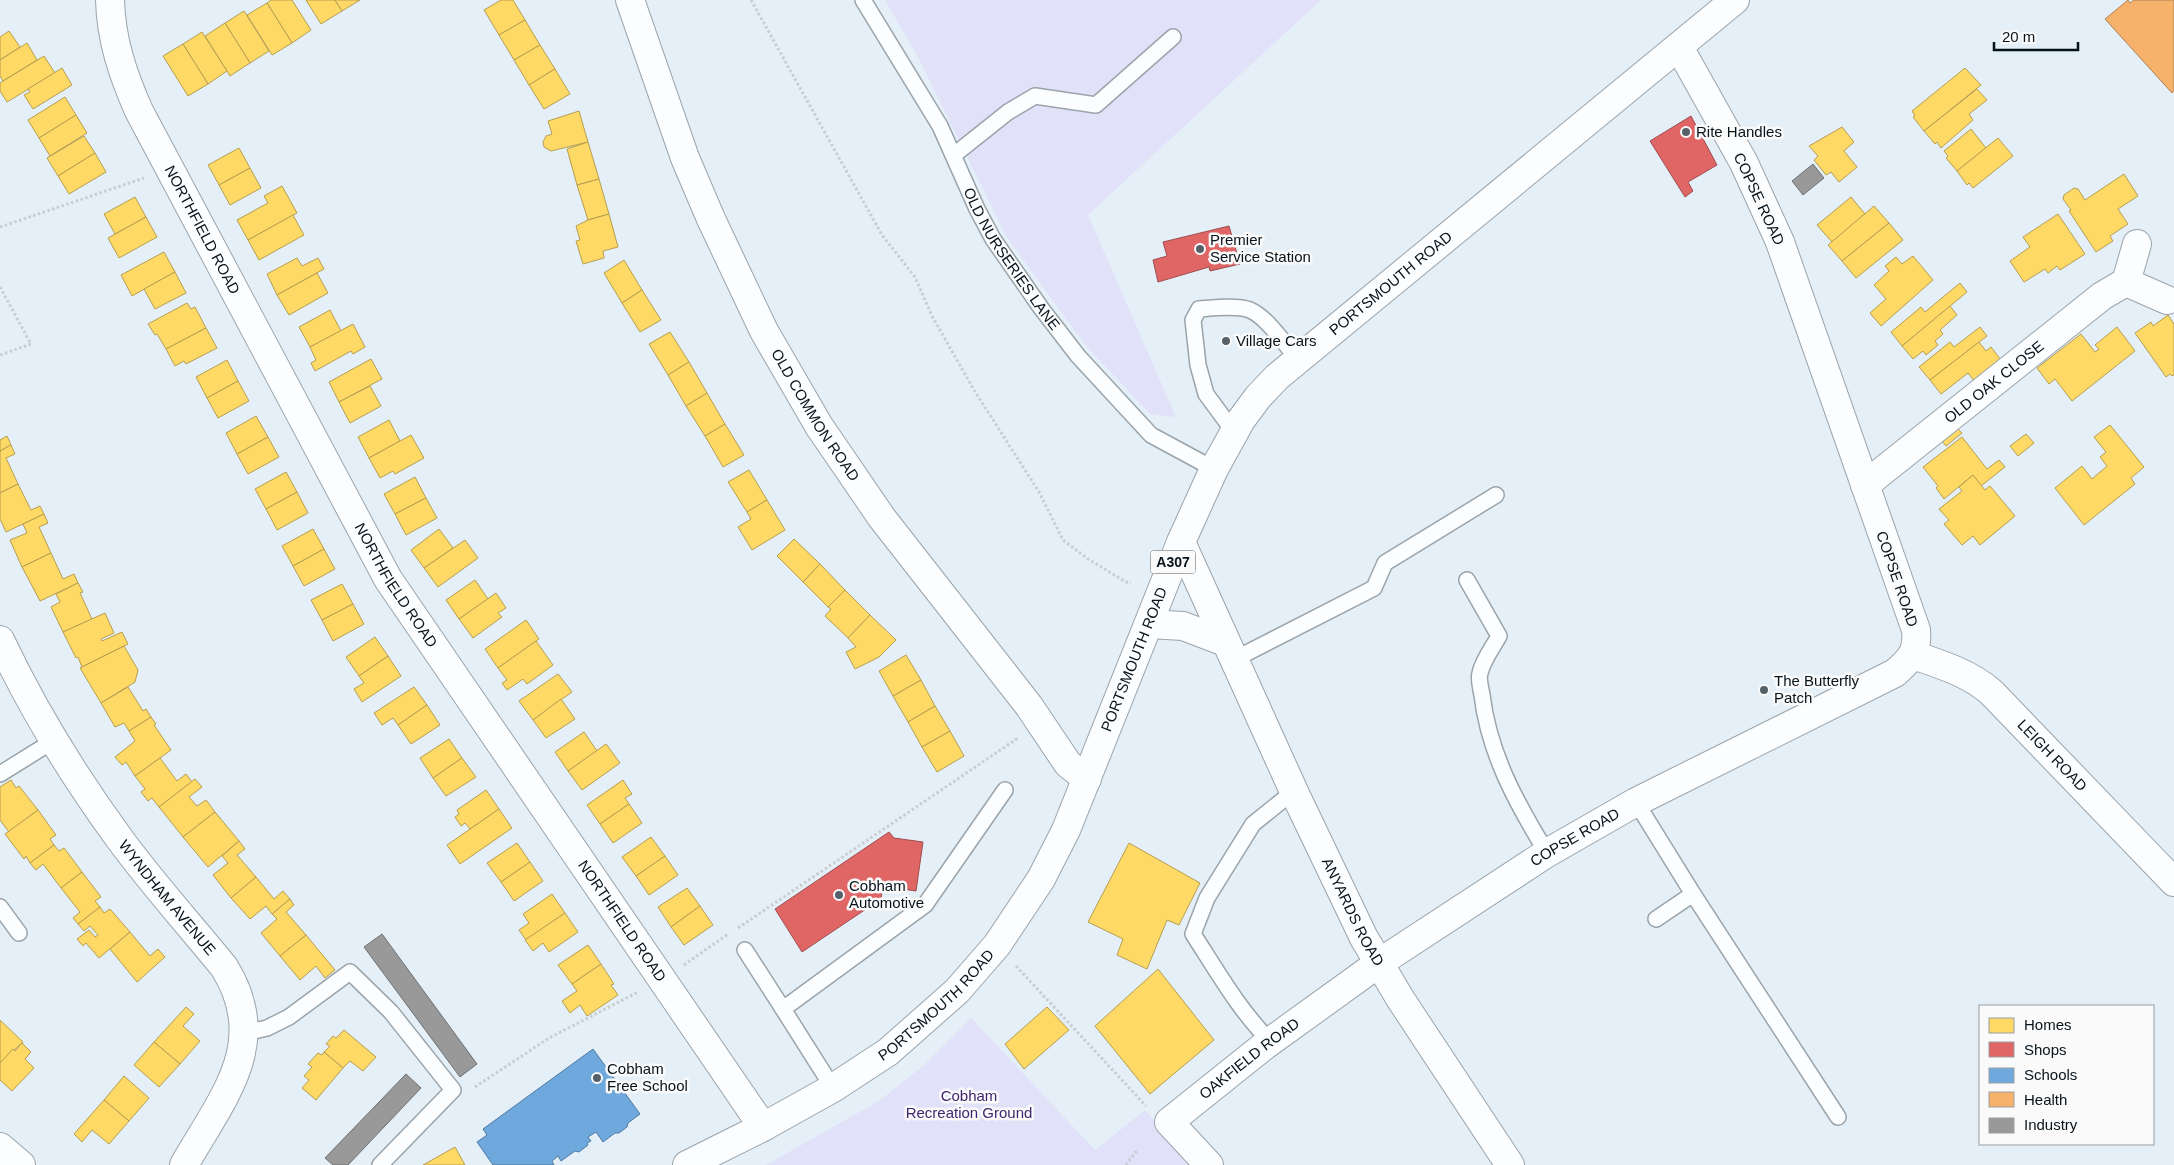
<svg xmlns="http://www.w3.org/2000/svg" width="2174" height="1165" viewBox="0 0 2174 1165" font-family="Arial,sans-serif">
  <rect width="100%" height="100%" fill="#e5eff7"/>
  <!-- green -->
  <g fill="#e1e2f9">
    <path d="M885,0H1321L1088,215L1176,417L1150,414L1086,346L1006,236L918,57Z"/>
    <path d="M971,1018L1095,1150L1145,1110L1195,1165H766L879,1101L923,1066Z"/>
  </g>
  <!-- homes -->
  <g fill="#ffd966" stroke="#b59e50">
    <path d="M271,0H292L311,30L292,43L267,3Z"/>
    <path d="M306,0H335L342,11L321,24Z"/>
    <path d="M335,0H360L342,11Z"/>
    <path d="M501,0H513L525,20L499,35L484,10Z"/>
    <path d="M267,3L292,43L272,55L247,15Z"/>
    <path d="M244,11L269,51L250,63L225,23Z"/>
    <path d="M525,20L540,45L514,60L499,35Z"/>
    <path d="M225,23L250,63L230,76L205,36Z"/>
    <path d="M9,31L20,47L0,60V37Z"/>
    <path d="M202,32L227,71L208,84L183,44Z"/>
    <path d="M27,43L37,60L3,81L0,76V60Z"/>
    <path d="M183,44L208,84L188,96L163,56Z"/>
    <path d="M540,45L555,69L529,85L514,60Z"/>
    <path d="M44,56L55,73L7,102L0,91V83Z"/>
    <path d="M62,68L72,85L33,109L24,95L30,92L28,89Z"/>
    <path d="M1965,68L1981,85L1924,131L1913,117L1915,116L1912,111Z"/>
    <path d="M555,69L570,94L544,109L529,85Z"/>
    <path d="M1977,89L1987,100L1969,114L1973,120L1941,148L1937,142L1935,144L1924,131Z"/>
    <path d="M65,97L76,115L39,138L28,120Z"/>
    <path d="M579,111L588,142L551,151L544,147L543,142L546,136L552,134L548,121Z"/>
    <path d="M76,115L87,133L50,156L39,138Z"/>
    <path d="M1842,127L1854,142L1844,151L1857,167L1839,182L1831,172L1826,175L1814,160L1818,156L1809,146Z"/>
    <path d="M1971,129L1986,148L1957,171L1946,158L1948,156L1944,151Z"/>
    <path d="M84,136L95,153L58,176L47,158Z"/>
    <path d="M1998,138L2013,156L1973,188L1969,183L1967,185L1957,171Z"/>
    <path d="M588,142L599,179L577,185L567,149Z"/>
    <path d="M239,148L250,168L219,185L208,165Z"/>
    <path d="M95,153L106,172L69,194L58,176Z"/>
    <path d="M250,168L261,188L230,205L219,185Z"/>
    <path d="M2124,174L2138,196L2118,209L2128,224L2110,236L2113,241L2096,252L2069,211L2071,210L2063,199L2064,195L2074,188L2078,189L2085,200Z"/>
    <path d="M599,179L609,214L588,220L577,185Z"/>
    <path d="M282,186L297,213L248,240L237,220L268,203L264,196Z"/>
    <path d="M135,197L146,217L115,234L104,214Z"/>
    <path d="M1851,197L1865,214L1832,242L1817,225Z"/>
    <path d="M1874,206L1889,223L1842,261L1828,245Z"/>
    <path d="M609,214L618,247L603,251L604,258L583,264L576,241L580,240L576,226L588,220Z"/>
    <path d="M2058,214L2085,254L2060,270L2057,266L2048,273L2045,269L2024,282L2010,261L2030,247L2023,237Z"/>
    <path d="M293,215L304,235L259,260L248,240Z"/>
    <path d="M146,217L157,237L119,258L108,238Z"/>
    <path d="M1889,223L1903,240L1856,278L1842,261Z"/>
    <path d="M164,252L175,272L132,296L121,275Z"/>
    <path d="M1913,256L1933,280L1881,326L1870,313L1886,299L1874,285L1889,271L1885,266L1896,257L1902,264Z"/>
    <path d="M297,258L302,266L318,258L324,269L277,295L267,274Z"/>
    <path d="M624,260L642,290L622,303L604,273Z"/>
    <path d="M175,272L186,293L155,309L144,289Z"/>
    <path d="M317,273L328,293L289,315L277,295Z"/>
    <path d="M1960,283L1967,292L1902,346L1891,332L1921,307L1925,312Z"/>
    <path d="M642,290L661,320L640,332L622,303Z"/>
    <path d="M187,303L191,309L195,307L206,328L166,349L157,334L155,335L148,324Z"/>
    <path d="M1950,306L1957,315L1940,330L1943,334L1935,341L1938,345L1926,355L1923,351L1913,359L1902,346Z"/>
    <path d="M330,310L341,331L310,347L299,327Z"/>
    <path d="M2168,315L2174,324V375L2172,376L2170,374L2166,377L2135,333L2151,322L2153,326Z"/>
    <path d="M353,324L365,347L353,354L351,351L315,371L311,363L316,360L310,347Z"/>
    <path d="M1980,327L1987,336L1930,380L1919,367L1950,342L1954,347Z"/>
    <path d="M2117,327L2135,351L2072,401L2055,379L2049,384L2037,368L2081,334L2095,352L2099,349L2095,345Z"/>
    <path d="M206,328L217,348L186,364L184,361L175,366L166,349Z"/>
    <path d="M670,332L689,362L668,375L649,344Z"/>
    <path d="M1979,342L1986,351L1991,347L2001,360L1975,382L1968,373L1941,394L1930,380Z"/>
    <path d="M371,359L382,379L339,402L329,382Z"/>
    <path d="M227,360L238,381L207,398L196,377Z"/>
    <path d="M689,362L707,393L686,406L668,375Z"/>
    <path d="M238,381L249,401L218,418L207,398Z"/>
    <path d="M370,386L381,406L350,423L339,402Z"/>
    <path d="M707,393L725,424L705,436L686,406Z"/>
    <path d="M256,416L268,437L237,454L226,433Z"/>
    <path d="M389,420L400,441L369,458L358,437Z"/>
    <path d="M725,424L744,455L723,467L705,436Z"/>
    <path d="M2110,425L2144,467L2131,478L2135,484L2084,525L2055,488L2082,466L2092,479L2107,466L2100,457L2106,452L2094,437Z"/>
    <path d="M1958,429L1962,433L1946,446L1942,441Z"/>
    <path d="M2026,434L2034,443L2018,456L2010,446Z"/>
    <path d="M411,435L424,458L395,474L393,471L380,478L369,458Z"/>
    <path d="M7,436L11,445L0,451V440Z"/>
    <path d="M268,437L279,457L248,474L237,454Z"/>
    <path d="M1962,437L1987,469L1999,460L2005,467L1981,486L1973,475L1944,499L1936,488L1938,486L1923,467Z"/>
    <path d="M11,445L15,454L6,458L18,484L0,493V451Z"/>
    <path d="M749,470L767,500L747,512L728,482Z"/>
    <path d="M286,472L297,492L266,509L255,489Z"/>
    <path d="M1973,475L1985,490L1990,486L2015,516L1980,545L1973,536L1962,545L1944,524L1949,520L1939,509L1962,491L1959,487Z"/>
    <path d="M415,477L426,498L395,514L384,494Z"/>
    <path d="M18,484L31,510L40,506L44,514L6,532L0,519V493Z"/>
    <path d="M297,492L308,513L277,530L266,509Z"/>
    <path d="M426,498L437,518L406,535L395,514Z"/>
    <path d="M767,500L785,530L752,550L738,527L751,519L747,512Z"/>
    <path d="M44,514L48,523L39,527L51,553L22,567L10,540L27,533L23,524Z"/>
    <path d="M313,529L324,549L293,566L282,546Z"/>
    <path d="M439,529L453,548L424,568L411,550Z"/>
    <path d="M794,539L820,564L803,582L777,556Z"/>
    <path d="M465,540L478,558L438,587L424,568Z"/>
    <path d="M324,549L335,569L304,586L293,566Z"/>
    <path d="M51,553L63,579L74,574L78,583L40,601L22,567Z"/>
    <path d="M820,564L845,590L828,607L803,582Z"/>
    <path d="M475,580L488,599L459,619L446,600Z"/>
    <path d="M78,583L83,592L80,593L92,619L63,632L51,607L60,602L56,594Z"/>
    <path d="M342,584L353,604L322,620L311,600Z"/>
    <path d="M845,590L870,615L848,638L825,616L831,609L828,607Z"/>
    <path d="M496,593L506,608L498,613L502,617L473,638L459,619Z"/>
    <path d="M353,604L364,624L333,641L322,620Z"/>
    <path d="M105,613L114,633L101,639L102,641L122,632L128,644L82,667L78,657L76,658L63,632Z"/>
    <path d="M870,615L896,640L879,657L855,669L846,652L856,647L848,638Z"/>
    <path d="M526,620L539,639L498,668L485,649Z"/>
    <path d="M375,637L388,656L359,676L346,657Z"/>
    <path d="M536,641L553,665L527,684L523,679L507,690L502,683L507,680L498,668Z"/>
    <path d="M124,646L138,670L135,682L101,703L80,668Z"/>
    <path d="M906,655L921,680L893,696L879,671Z"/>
    <path d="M388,656L401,676L362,702L354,689L364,683L359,676Z"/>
    <path d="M558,674L572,692L533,720L519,701Z"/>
    <path d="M921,680L935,706L908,722L893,696Z"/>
    <path d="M128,687L143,711L146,709L151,717L129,731L124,723L115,727L101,703Z"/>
    <path d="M414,687L427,705L398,725L393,718L382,725L374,713Z"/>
    <path d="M561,699L575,719L546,738L533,720Z"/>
    <path d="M427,705L440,725L411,744L398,725Z"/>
    <path d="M935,706L950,731L922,747L908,722Z"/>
    <path d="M151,717L156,724L154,725L171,750L135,776L126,762L122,765L115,757L135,741L129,731Z"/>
    <path d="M950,731L964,756L937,772L922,747Z"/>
    <path d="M584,732L597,751L568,771L555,752Z"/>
    <path d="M449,739L462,758L433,778L420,758Z"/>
    <path d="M606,744L620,763L582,790L568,771Z"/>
    <path d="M160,758L177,781L186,774L192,782L159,807L152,798L148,801L141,792L145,789L135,776Z"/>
    <path d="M462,758L476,777L446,796L433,778Z"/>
    <path d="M195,779L202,787L189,797L197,806L206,800L215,812L183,837L159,807Z"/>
    <path d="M11,780L16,788L19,786L38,810L9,832L0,820V787Z"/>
    <path d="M623,780L632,794L625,798L629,804L600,824L587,805Z"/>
    <path d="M486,790L499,809L470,829L465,823L461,826L455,817L459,814L457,810Z"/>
    <path d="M629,804L642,823L613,843L600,824Z"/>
    <path d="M499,809L512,828L460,864L447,845Z"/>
    <path d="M38,810L56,835L50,839L54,845L30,863L26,856L24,859L5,834Z"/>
    <path d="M215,812L239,841L208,867L183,837Z"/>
    <path d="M651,837L665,856L636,876L622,857Z"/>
    <path d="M239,841L245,849L237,855L256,877L231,898L213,875L228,863L222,856Z"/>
    <path d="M517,843L530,862L501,882L487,863Z"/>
    <path d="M1129,843L1200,883L1179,925L1167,920L1147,969L1117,955L1123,939L1088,922Z"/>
    <path d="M54,845L59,851L64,848L82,872L61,888L43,864L36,870L30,863Z"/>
    <path d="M665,856L678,875L649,895L636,876Z"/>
    <path d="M530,862L543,881L514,901L501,882Z"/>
    <path d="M82,872L101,897L95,901L100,907L78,924L73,918L80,912L61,888Z"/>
    <path d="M256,877L274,899L283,891L290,899L272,914L266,906L250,919L231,898Z"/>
    <path d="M687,888L700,906L671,927L658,907Z"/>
    <path d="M552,894L565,913L526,940L519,930L529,923L523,914Z"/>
    <path d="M290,899L294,905L286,912L306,935L280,956L261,933L277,919L272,914Z"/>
    <path d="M700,906L713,925L684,945L671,927Z"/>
    <path d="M100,907L104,913L110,909L130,932L99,958L86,943L83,946L77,939L89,930L95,937L98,935L90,926L84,931L78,924Z"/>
    <path d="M565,913L578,932L549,952L543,943L533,951L525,940Z"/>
    <path d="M130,932L150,956L158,949L165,957L137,982L110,949Z"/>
    <path d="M306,935L335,970L325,978L316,966L300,980L280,956Z"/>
    <path d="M588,945L601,964L572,984L558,965Z"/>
    <path d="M601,964L614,984L611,985L618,995L587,1016L580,1005L570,1013L562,1001L577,991L572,984Z"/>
    <path d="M1158,969L1214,1040L1150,1094L1095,1026Z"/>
    <path d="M186,1007L194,1014L183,1026L200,1041L180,1064L154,1042Z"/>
    <path d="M1047,1007L1069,1030L1024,1069L1005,1044Z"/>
    <path d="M0,1020L23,1042L0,1063Z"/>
    <path d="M344,1030L376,1057L363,1071L350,1061L343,1068L324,1052L330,1046L326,1044L333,1036L336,1038Z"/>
    <path d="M154,1042L180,1064L159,1087L134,1065Z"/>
    <path d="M22,1043L31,1052L25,1059L34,1068L12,1091L0,1080V1063L13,1049L15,1051Z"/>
    <path d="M324,1052L343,1068L316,1100L302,1088L309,1080L304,1076L312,1067L308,1064L318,1053L322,1055Z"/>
    <path d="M124,1076L149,1098L129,1121L104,1100Z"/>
    <path d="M104,1100L129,1121L109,1144L92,1130L82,1142L74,1134Z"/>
    <path d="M455,1147L465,1165H423Z"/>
  </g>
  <!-- shops -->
  <g fill="#e06666" stroke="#9f4d50">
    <path d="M1691,116L1717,165L1688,182L1693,191L1685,197L1650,141Z"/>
    <path d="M1229,226L1240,264L1210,271L1209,267L1158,282L1153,260L1167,256L1163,242Z"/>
    <path d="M889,832L894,838L923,842L916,891L889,887L882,892L881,899L802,952L775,909Z"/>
  </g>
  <!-- schools -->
  <path fill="#6fa8dc" stroke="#507ba2" d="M593,1049L640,1114L628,1123L627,1127L619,1133H615L603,1142L596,1132L588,1137L591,1141L587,1143L588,1145L579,1152L575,1151L561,1161L558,1156L552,1161L554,1165H493L477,1142L487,1135L483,1129Z"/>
  <!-- health -->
  <path fill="#f6b26b" stroke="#ae8253" d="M2128,0L2130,3L2134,0H2174V90L2172,93L2105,19Z"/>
  <!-- industry -->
  <g fill="#999" stroke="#6d7173">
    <path d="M1813,164L1824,178L1803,195L1792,181Z"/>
    <path d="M382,934L477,1064L460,1077L364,947Z"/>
    <path d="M406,1074L421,1088L348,1165H333L325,1158Z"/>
  </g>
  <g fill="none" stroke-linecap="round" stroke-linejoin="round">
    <!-- lane casing -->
    <g stroke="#9aa4ab" stroke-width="18">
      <g id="lane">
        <path id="s1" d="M863,0L940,126L977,209L993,239L1041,308L1078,356L1151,435L1214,469"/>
        <path d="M954,155L1008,112L1035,96L1096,105L1173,37"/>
        <path d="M1234,432L1206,394L1198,365L1193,320L1199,309C1213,308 1237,305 1250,310C1268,318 1285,345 1298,359"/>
        <path d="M1467,580L1499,636C1493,647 1483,660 1480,673C1478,679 1481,689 1482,695C1489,754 1517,804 1547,853"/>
        <path d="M1235,659L1374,588L1385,563L1496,495"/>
        <path d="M0,774L53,741"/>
        <path d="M1636,802L1693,894L1838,1117"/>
        <path d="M0,907L19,933"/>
        <path d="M1656,919L1693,894"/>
        <path d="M745,950L783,1009"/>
        <path d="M245,1033L267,1028L289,1017L350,972L391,1012L453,1090L380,1165"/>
        <path d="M1270,1041C1239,1010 1217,971 1193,934L1207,898L1253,824L1294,791"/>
        <path d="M833,1088L783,1009L925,905L1005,790"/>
      </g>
    </g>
    <!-- street casing -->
    <g stroke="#9aa4ab" stroke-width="30">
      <g id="street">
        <path id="s2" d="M110,0C111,40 123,75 139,111L388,579L763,1127"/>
        <path id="s3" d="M630,0L685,158L711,219L764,331L819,426L882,518L1029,706L1068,764L1087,779"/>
        <path d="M2126,282L2167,300"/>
        <path id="s4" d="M1865,485L2102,296L2126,282L2137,244"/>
        <path id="s5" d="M1181,542L1296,796L1364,938L1401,1000L1510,1165"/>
        <path d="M1149,624L1183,626L1225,642"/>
        <path id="s6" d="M0,640C33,710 73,775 119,838C151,882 189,924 224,967C272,1043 222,1098 184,1165"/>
        <path id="s7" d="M1913,655C1940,664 1969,673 1991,692L2174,882"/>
        <path d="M0,1147L21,1165"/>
        <path id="s8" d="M1209,1165L1169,1122L1264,1046L1379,963L1547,853L1636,802L1895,673C1911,659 1918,652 1916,630L1780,242L1744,163L1679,47"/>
      </g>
    </g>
    <!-- primary casing -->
    <g stroke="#9aa4ab" stroke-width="30">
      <g id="primary">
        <path id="s9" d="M687,1165L763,1127L833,1088L888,1052L957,991L997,945L1041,879L1066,830L1181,542L1214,469L1241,420L1258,397L1277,377L1735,0"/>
      </g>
    </g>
    <!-- path -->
    <g stroke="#cacdd0" stroke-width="3" stroke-dasharray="2.5 2.5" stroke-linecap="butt">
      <path d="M751,0L882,235L915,277L932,316L974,390L1039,492L1063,540L1088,559L1126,582L1131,583"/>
      <path d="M0,227L144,178"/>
      <path d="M0,287L31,344L0,355"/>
      <path d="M738,928L1018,738"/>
      <path d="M684,965L728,934"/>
      <path d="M1016,966L1146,1106"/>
      <path d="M475,1087L549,1038L638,992"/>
      <path d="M1126,1165L1138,1149"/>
    </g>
    <!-- lane -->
    <use href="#lane" stroke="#fbfdfe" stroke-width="15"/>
    <!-- street -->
    <use href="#street" stroke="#fbfdfe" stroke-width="28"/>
    <!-- primary -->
    <use href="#primary" stroke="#fbfdfe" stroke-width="28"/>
  </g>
  <!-- markers -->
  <g fill="#556068" stroke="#fafafa" stroke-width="2">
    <circle cx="1686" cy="132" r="5"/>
    <circle cx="1200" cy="249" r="5"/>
    <circle cx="1226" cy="341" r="5"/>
    <circle cx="1764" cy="690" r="5"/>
    <circle cx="839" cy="895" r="5"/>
    <circle cx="597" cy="1078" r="5"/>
  </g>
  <g text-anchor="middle" stroke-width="5" stroke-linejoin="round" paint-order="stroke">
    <!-- shield labels -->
    <rect fill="#fafafa" stroke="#50585e" stroke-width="1" x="1150.5" y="550.5" width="45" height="23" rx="4"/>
    <g font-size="14" font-weight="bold" fill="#07131b">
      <text x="1173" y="567">A307</text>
    </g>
    <!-- poi labels -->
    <g font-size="15" fill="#07131b" stroke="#fafafa" text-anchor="start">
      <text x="1696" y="137">Rite Handles</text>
      <text x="1210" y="245">Premier<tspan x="1210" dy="17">Service Station</tspan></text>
      <text x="1236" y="346">Village Cars</text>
      <text x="1774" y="686">The Butterfly<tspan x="1774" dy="17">Patch</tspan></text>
      <text x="849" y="891">Cobham<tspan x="849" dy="17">Automotive</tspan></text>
      <text x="607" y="1074">Cobham<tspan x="607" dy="17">Free School</tspan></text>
    </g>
    <!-- street labels -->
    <g font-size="15" fill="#07131b" stroke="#fafafa">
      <text transform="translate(1759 199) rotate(65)" y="5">COPSE ROAD</text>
      <text dy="5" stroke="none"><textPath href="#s2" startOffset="250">NORTHFIELD ROAD</textPath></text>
      <text dy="5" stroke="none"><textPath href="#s1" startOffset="299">OLD NURSERIES LANE</textPath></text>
      <text dy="5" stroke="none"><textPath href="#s9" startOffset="1168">PORTSMOUTH ROAD</textPath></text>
      <text dy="5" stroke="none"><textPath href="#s4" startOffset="165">OLD OAK CLOSE</textPath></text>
      <text dy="5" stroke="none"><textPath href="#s3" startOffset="456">OLD COMMON ROAD</textPath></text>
      <text transform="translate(1897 579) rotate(71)" y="5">COPSE ROAD</text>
      <text dy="5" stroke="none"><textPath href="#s2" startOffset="655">NORTHFIELD ROAD</textPath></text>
      <text dy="5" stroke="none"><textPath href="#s9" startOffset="702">PORTSMOUTH ROAD</textPath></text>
      <text dy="5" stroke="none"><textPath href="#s7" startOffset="175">LEIGH ROAD</textPath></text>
      <text dy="5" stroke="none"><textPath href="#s8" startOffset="555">COPSE ROAD</textPath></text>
      <text dy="5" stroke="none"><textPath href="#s6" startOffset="308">WYNDHAM AVENUE</textPath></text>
      <text dy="5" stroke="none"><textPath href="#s5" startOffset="408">ANYARDS ROAD</textPath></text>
      <text dy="5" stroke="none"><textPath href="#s2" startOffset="1060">NORTHFIELD ROAD</textPath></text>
      <text dy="5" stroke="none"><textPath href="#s9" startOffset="298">PORTSMOUTH ROAD</textPath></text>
      <text dy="5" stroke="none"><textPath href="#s8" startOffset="161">OAKFIELD ROAD</textPath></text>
    </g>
    <!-- park labels -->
    <g font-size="15" fill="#3e266d" stroke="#fafafa">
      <text x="969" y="1101">Cobham<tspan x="969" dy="17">Recreation Ground</tspan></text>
    </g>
  </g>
  <!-- legend -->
  <rect x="1979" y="1005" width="175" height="140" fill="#fafafa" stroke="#999ea1"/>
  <rect x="1989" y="1018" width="25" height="15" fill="#ffd966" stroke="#999ea1"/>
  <text x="2024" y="1030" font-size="15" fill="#07131b">Homes</text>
  <rect x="1989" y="1042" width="25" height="15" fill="#e06666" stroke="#999ea1"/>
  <text x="2024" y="1055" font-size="15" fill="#07131b">Shops</text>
  <rect x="1989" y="1068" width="25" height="15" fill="#6fa8dc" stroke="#999ea1"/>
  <text x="2024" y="1080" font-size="15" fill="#07131b">Schools</text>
  <rect x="1989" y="1092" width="25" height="15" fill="#f6b26b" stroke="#999ea1"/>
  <text x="2024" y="1105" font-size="15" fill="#07131b">Health</text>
  <rect x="1989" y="1118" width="25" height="15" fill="#999999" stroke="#999ea1"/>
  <text x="2024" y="1130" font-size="15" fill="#07131b">Industry</text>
  <!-- scale -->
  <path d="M1994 42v8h84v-8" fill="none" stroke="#07131b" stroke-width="2.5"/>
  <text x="2002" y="42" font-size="15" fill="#07131b" stroke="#fafafa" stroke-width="4" paint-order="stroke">20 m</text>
</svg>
